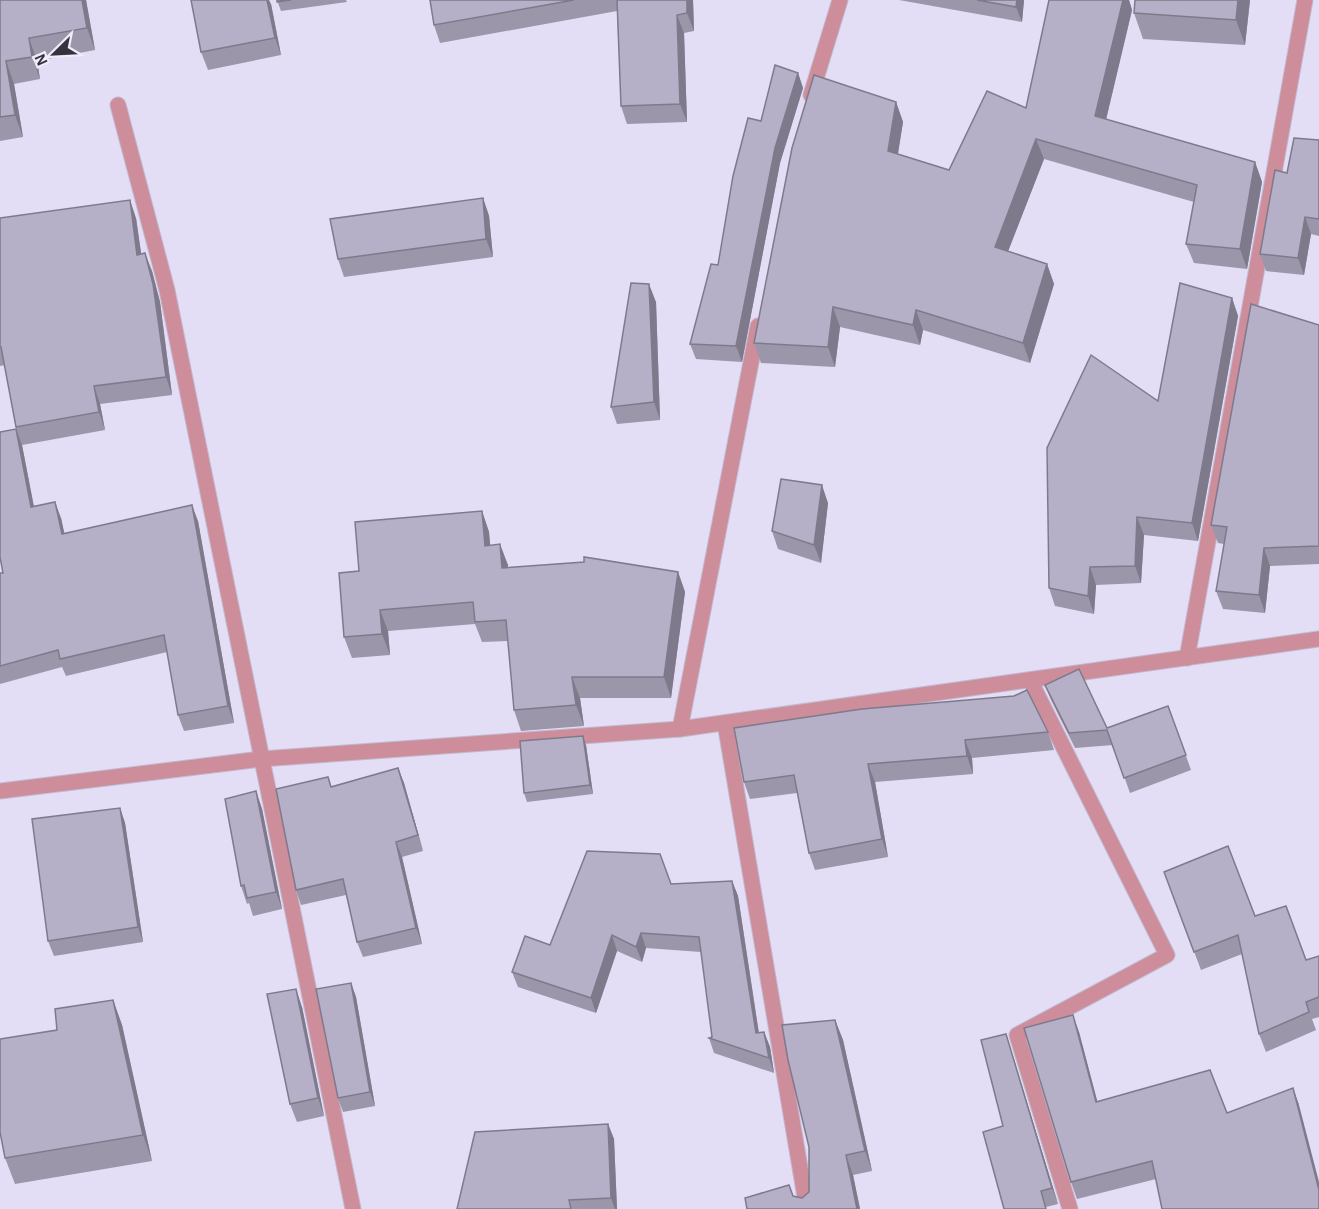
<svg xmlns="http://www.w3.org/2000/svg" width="1319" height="1209" viewBox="0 0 1319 1209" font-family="'Alegreya Sans',sans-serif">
  <rect width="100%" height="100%" fill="#e3ddf6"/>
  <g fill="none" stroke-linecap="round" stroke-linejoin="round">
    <!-- street casing -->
    <g stroke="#c0bbd1" stroke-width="17">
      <g id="street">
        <path d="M811,95L840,0"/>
        <path d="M118,105L167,290L353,1209"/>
        <path d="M1187,658L1305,0"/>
        <path d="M1030,680L1167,955L1017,1035L1070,1209"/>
        <path d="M725,723L807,1209"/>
        <path d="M680,729L758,326"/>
        <path d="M0,791L261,759L680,729L1319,639"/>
      </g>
    </g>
    <!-- street -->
    <use href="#street" stroke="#cd8d9b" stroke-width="15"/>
  </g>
  <!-- wall -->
  <g fill="#9c96ab">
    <path d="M0,0H86L95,50L37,61L40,79L14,84L23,137L0,141Z"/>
    <path d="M277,0H346L347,2L281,11Z"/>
    <path d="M430,0H693L694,31L684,33L687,122L627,124L621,106L617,11L440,43L434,25Z"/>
    <path d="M899,0H1024L1022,22Z"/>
    <path d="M1049,0H1129L1132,10L1106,120L1255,162L1262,182L1247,269L1194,263L1186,244L1194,202L1044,159L1008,251L1047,264L1054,284L1030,363L923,330L920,345L840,327L835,367L761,363L754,343L896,102L903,122L898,154L949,170L1026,108Z"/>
    <path d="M1135,0H1250L1245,45L1143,39L1134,13Z"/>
    <path d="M271,4L281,55L208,70L201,52Z"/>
    <path d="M798,73L803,88L780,163L742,362L696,359L690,344L718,265L761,121Z"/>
    <path d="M1319,140V236L1311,234L1304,275L1266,271L1260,254L1287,173Z"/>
    <path d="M483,198L489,216L493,257L344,277L338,259Z"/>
    <path d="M0,218H136L141,254L152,271L160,302L172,395L100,404L105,430L22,445L34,507L61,518L64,533L198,521L234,723L184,731L178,715L167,652L66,676L62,667L0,684V573H3L16,429L5,365L0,366Z"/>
    <path d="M1232,298L1238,316L1198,541L1144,535L1141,583L1096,585L1094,614L1055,606L1049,588L1158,401Z"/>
    <path d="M656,302L660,420L617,424L611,407Z"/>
    <path d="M1319,325V564L1270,566L1265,613L1223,609L1216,591L1224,544L1218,543L1211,525Z"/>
    <path d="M828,503L821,563L778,549L772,531Z"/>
    <path d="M482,511L489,532L490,545L508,565V568L678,572L685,592L671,698H580L584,726L521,731L514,710L508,641L482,642L475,624L388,631L390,655L352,658L344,637L359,571Z"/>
    <path d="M1045,685L1107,728L1168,706L1191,770L1130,793L1113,745L1075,748L1051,700Z"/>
    <path d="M734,728L1048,732L1054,750L972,758L973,774L875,782L888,857L815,870L809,853L797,793L750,799L744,782Z"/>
    <path d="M586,745L593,794L527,802L524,793Z"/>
    <path d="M398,768L404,783L423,851L402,857L422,944L363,957L357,942L346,895L301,905L296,890L332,786Z"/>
    <path d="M256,791L262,809L282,909L253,916L249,903L247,904L241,886Z"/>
    <path d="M120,808L125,823L143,942L54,956L48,941Z"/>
    <path d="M1164,872L1255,916L1306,960L1319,956V1017L1312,1019L1316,1030L1266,1052L1259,1034L1242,954L1201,970Z"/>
    <path d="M732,881L738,896L759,1033L764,1032L770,1047L774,1073L714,1053L709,1038L712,1037L701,952L646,948L642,962L617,951L596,1013L518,987L512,972L550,945L671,884Z"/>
    <path d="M351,983L356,997L375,1106L343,1112L338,1098Z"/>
    <path d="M113,1000L122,1025L152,1161L15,1184L5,1158L57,1030Z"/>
    <path d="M302,1007L324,1116L297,1122L290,1104Z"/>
    <path d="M835,1020L843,1040L872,1171L853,1175L860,1209H747L793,1196L802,1198L809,1192Z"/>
    <path d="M1079,1032L1097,1101L1227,1113L1293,1088L1299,1105L1156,1179L1077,1199L1071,1182Z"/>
    <path d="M1011,1050L1058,1204L1046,1207L1003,1126Z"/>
    <path d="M608,1124L614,1139L617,1209H457Z"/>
  </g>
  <!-- shaded-wall -->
  <g fill="#7f7a8b">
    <path d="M82,0H86L95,50L87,28Z"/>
    <path d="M267,0H269L271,4L281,55L275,38Z"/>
    <path d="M687,0H693L694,31L687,13Z"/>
    <path d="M1017,0H1024L1022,22L1016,7Z"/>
    <path d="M1123,0H1129L1132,10L1102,136L1095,116Z"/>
    <path d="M1238,0H1250L1245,45L1236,20Z"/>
    <path d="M677,15L684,33L687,122L680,104Z"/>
    <path d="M29,38L37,61L40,79L32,57Z"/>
    <path d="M6,61L14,84L23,137L15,115Z"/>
    <path d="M798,73L803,88L780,163L742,362L736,346L775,148Z"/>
    <path d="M896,102L903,122L895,171L888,151Z"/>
    <path d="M1036,139L1044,159L1002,267L995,247Z"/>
    <path d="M1255,162L1262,182L1247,269L1240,249Z"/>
    <path d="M483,198L489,216L493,257L486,239Z"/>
    <path d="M130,200L136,218L144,273L137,255Z"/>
    <path d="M1305,217L1311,234L1304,275L1298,258Z"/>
    <path d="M145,253L152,271L160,302L172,395L166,377Z"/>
    <path d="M1047,264L1054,284L1030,363L1023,343Z"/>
    <path d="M649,284L656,302L660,420L654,402Z"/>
    <path d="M1232,298L1238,316L1198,541L1192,523Z"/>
    <path d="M833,307L840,327L835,367L828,347Z"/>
    <path d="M916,310L923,330L920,345L913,325Z"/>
    <path d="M94,386L100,404L105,430L99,412Z"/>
    <path d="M16,429L22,445L37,523L31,507Z"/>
    <path d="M822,485L828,503L821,563L814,545Z"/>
    <path d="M55,502L61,518L68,550L62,534Z"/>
    <path d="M192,505L198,521L234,723L228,706Z"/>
    <path d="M482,511L489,532L492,566L485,546Z"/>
    <path d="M1137,517L1144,535L1141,583L1135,566Z"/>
    <path d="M500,544L508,565L509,589L502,568Z"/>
    <path d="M1264,548L1270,566L1265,613L1259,595Z"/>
    <path d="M1090,567L1096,585L1094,614L1088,596Z"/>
    <path d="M678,572L685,592L671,698L664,677Z"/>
    <path d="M380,610L388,631L390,655L382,634Z"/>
    <path d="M572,677L580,698L584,726L576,705Z"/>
    <path d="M583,736L586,745L593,794L590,785Z"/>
    <path d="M965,740L972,758L973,774L967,756Z"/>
    <path d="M868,764L875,782L888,857L882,839Z"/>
    <path d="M398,768L404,783L423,851L418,835Z"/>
    <path d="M256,791L262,809L282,909L276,892Z"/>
    <path d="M120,808L125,823L143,942L138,927Z"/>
    <path d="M396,842L402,857L422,944L416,928Z"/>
    <path d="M732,881L738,896L761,1048L756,1033Z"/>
    <path d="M641,933L646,948L642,962L636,947Z"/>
    <path d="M612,935L617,951L596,1013L591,998Z"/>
    <path d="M351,983L356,997L375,1106L370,1092Z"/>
    <path d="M296,989L302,1007L324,1116L318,1098Z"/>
    <path d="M113,1000L122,1025L152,1161L143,1135Z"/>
    <path d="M1073,1015L1079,1032L1102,1119L1096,1102Z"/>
    <path d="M835,1020L843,1040L872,1171L865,1151Z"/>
    <path d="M764,1032L770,1047L774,1073L769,1058Z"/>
    <path d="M1006,1034L1011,1050L1058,1204L1052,1188Z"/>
    <path d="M1293,1088L1299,1105L1319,1182V1190Z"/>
    <path d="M608,1124L614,1139L617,1209H615L611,1198Z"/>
    <path d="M846,1155L853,1175L860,1209H857Z"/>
  </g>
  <!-- building -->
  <g fill="#b5afc7" stroke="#7f7a8b" stroke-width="1.5">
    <path d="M0,0H82L87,28L29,38L32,57L6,61L15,115L0,117Z"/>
    <path d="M191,0H267L275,38L201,52Z"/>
    <path d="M277,0H291L277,2Z"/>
    <path d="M430,0H574L434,25Z"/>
    <path d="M617,0H687V13L677,15L680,104L621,106Z"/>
    <path d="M977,0H1017L1016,7Z"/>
    <path d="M1049,0H1123L1095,116L1255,162L1240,249L1186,244L1197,185L1036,139L995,247L1047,264L1023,343L916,310L913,325L833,307L828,347L754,343L792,148L814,75L896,102L888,151L949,170L987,91L1026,108Z"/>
    <path d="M1135,0H1238L1236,20L1134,13Z"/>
    <path d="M775,65L798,73L775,148L736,346L690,344L711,264L718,265L733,176L748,118L761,121Z"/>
    <path d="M1294,138L1319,140V219L1305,217L1298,258L1260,254L1275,170L1287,173Z"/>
    <path d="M483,198L486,239L338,259L330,219Z"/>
    <path d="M130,200L137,255L145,253L153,284L166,377L94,386L99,412L16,427L1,347H0V218Z"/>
    <path d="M631,283L649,284L654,402L611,407Z"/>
    <path d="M1180,283L1232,298L1192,523L1137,517L1135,566L1090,567L1088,596L1049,588L1047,448L1091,355L1158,401Z"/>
    <path d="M1251,304L1319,325V546L1264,548L1259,595L1216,591L1227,527L1211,525Z"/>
    <path d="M16,429L31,507L55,502L62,534L192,505L228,706L178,715L164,635L60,659L58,650L0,666V573H3L0,557V432Z"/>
    <path d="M781,479L822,485L814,545L772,531Z"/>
    <path d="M482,511L485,546L500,544L502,568L584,562V557L678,572L664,677H572L576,705L514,710L506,620L475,622L473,602L380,610L382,634L344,637L339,573L359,571L355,522Z"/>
    <path d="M1079,669L1107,728L1168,706L1186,755L1124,778L1107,730L1069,733L1045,685Z"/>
    <path d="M1027,690L1048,732L965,740L967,756L868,764L882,839L809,853L794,775L744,782L734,728L862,709L1014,696Z"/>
    <path d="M583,736L590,785L524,793L520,741Z"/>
    <path d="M398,768L418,835L396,842L416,928L357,942L343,879L296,890L276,789L328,777L331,787Z"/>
    <path d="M256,791L276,892L247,898L244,885L241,886L225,799Z"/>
    <path d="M120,808L138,927L48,941L32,819Z"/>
    <path d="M1228,846L1255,916L1286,906L1306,960L1319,956V997L1306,1002L1309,1012L1259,1034L1238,935L1194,952L1164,872Z"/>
    <path d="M587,851L660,854L671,884L732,881L756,1033L764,1032L769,1058L709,1038L712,1037L699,937L641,933L636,947L612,935L591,998L512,972L525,936L550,945Z"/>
    <path d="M351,983L370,1092L338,1098L316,989Z"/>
    <path d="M296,989L318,1098L290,1104L267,994Z"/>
    <path d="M113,1000L143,1135L5,1158L0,1132V1039L57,1030L55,1009Z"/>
    <path d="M1073,1015L1096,1102L1210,1070L1227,1113L1293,1088L1319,1190V1209H1162L1152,1161L1071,1182L1024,1028Z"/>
    <path d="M835,1020L865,1151L846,1155L857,1209H747L745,1198L789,1185L793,1196L802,1198L809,1192V1147L788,1060L782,1025Z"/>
    <path d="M1006,1034L1052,1188L1041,1191L1046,1209H1004L983,1132L1003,1126L981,1040Z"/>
    <path d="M608,1124L611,1198L569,1200L571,1209H457L475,1132Z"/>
  </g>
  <!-- north arrow -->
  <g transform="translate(54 54) rotate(246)" stroke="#f0ecfb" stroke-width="4.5" paint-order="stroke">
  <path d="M0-4.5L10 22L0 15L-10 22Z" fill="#35333d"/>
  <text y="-9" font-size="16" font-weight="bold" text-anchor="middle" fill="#35333d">N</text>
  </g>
</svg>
